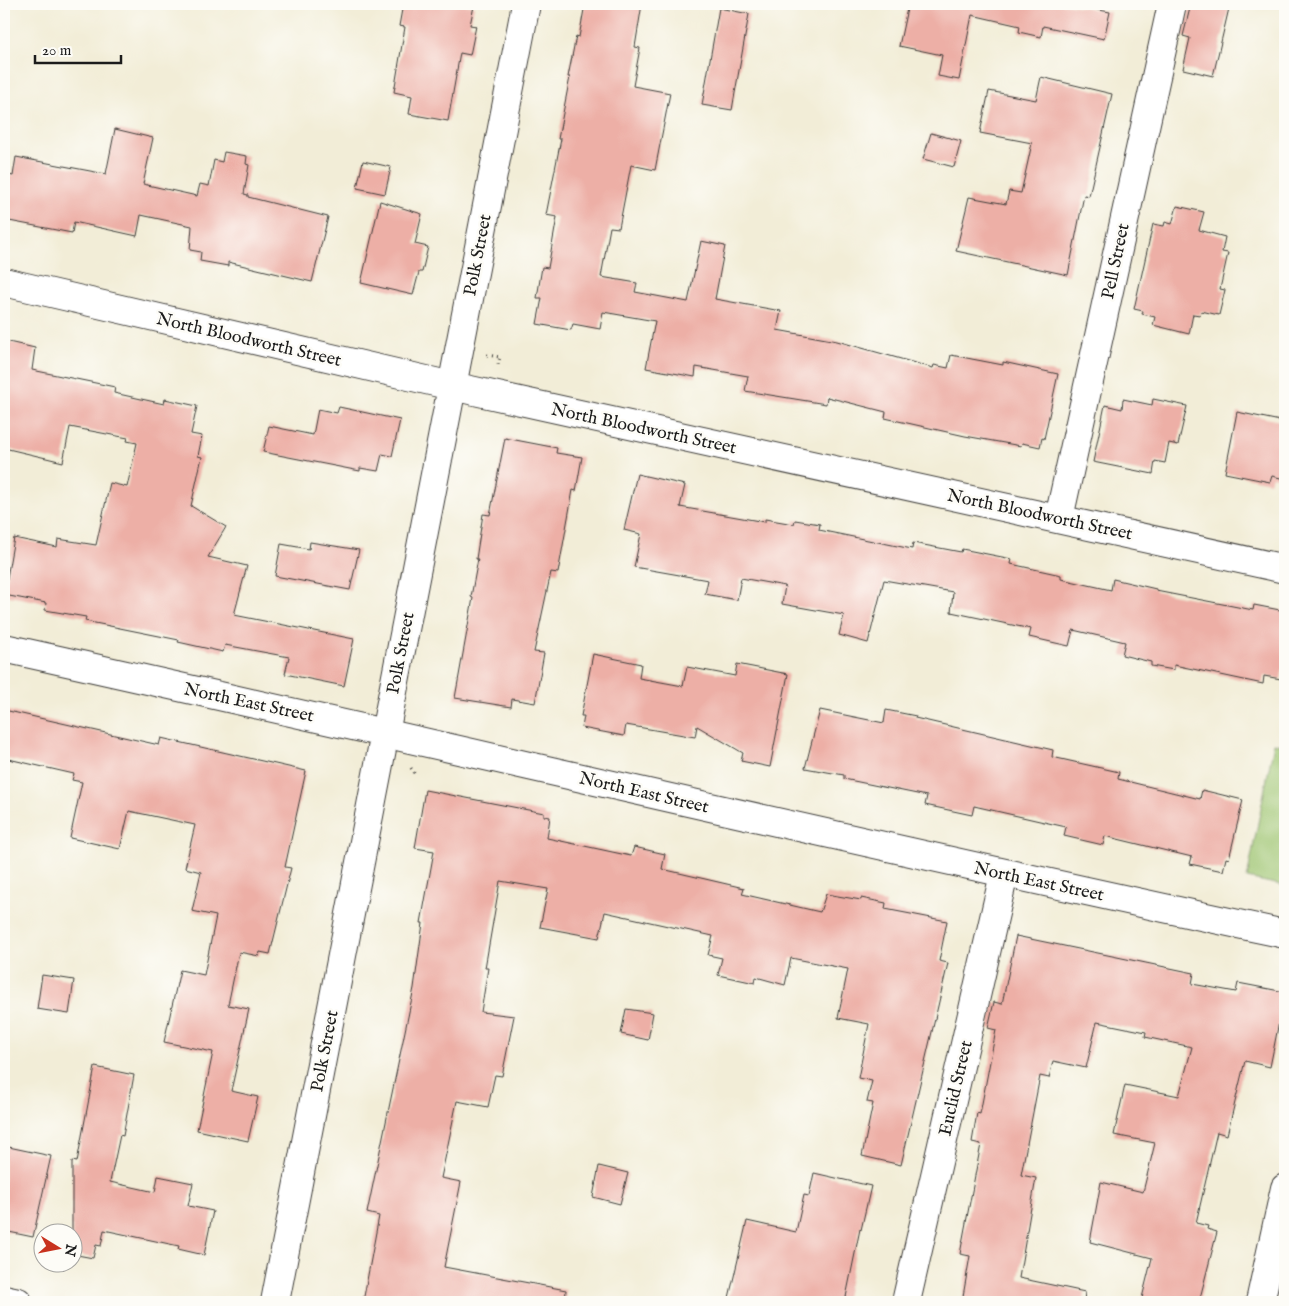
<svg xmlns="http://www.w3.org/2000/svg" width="1289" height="1306" viewBox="0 0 1289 1306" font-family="'IM FELL English',serif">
  <rect width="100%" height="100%" fill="#fdfcf7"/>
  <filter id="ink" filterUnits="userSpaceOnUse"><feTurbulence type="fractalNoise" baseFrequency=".02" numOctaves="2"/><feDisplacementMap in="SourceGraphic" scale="10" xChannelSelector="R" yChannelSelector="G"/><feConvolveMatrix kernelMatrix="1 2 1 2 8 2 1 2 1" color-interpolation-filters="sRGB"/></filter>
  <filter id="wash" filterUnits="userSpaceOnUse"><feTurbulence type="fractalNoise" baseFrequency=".0096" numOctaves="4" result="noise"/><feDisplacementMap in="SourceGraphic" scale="20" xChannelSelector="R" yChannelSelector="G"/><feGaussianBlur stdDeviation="1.12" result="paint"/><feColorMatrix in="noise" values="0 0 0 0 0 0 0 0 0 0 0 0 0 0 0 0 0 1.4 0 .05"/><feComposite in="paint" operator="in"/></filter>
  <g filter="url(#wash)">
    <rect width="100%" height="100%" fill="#f2edd7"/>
    <!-- green -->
    <path fill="#9dc46f" stroke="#5c7046" d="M1274,743L1285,745V886L1247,878Z"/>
    <g id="blocks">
      <!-- building -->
      <g fill="#edafa6">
        <path d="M403,4H461L474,6L470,25L476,26L470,55L460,53L448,121L409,114L412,96L394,92L405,27L399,26Z"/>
        <path d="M585,4H642L635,47L640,48L633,86L670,93L655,170L631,165L619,228L610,227L601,277L637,283L635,292L688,302L701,241L725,246L715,299L781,311L777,330L837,341L933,368L934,365L948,368L951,355L1003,365V362L1058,374L1044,439L1042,438L1040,447L1022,443L1021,446L965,436L885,418L886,412L827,397L826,404L745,391L748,376L696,367L695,377L646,368L655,321L603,312L600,329L573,324L571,330L537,324L542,298H537L542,267L548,268L557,217L546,215L561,139H558L570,77H568L576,36L579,37Z"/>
        <path d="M908,4H1066L1110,12L1104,39L1043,26L1041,37L1019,32L1020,26L972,15L959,80L938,76L942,55L899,46Z"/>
        <path d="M1191,4H1230L1213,76L1183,69L1190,38L1183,36Z"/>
        <path d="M719,8L749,14L732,110L702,105Z"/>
        <path d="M1041,77L1112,94L1089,196L1084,195L1068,275L956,251L969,197L1006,204L1009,191L1021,193L1032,143L980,133L989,91L1036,100Z"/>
        <path d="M115,129L153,138L143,184L197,196L200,184L209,186L214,160L222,162L224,152L247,156L246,164L249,165L244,194L248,195V197L328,217L312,282L228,262V266L200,261L201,252L190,250L192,226L141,215L137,236L74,222L72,233L4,220V174L13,176L16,157L106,174Z"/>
        <path d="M931,133L961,141L954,167L923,159Z"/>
        <path d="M363,161L391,167L385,194L357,188Z"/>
        <path d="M380,201L422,214L415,244L428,247L422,272H419L413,295L361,283Z"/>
        <path d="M1177,206L1204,212L1199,230L1225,237L1222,252L1228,253L1220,289L1225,290L1219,315L1201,311L1200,315L1193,314L1189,334L1153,325L1155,317L1142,314L1143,311L1134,309L1153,224L1164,226L1165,222L1172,224Z"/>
        <path d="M4,341L35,348L32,370L115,387L114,393L164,404L165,399L197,406L191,434L202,436L198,456L202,457L191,506L226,527L208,557L247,566L234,615L354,639L344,686L285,674L289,657L225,645L223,652L178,642L179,640L85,621L86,617L45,610L46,603L4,595L14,538L57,547L58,539L96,545L110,483L127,487L137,443L127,441L128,438L70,427L63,462L4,448Z"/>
        <path d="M1123,399L1152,405L1153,399L1187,406L1178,445L1169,443L1165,463L1155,461L1153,474L1093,462L1105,405L1122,409Z"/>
        <path d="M339,407L400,420L392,456L382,454L378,471L360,468V471L263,452L269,426L313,435L318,409L337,413Z"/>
        <path d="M1237,412L1285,422V479L1272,476L1270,482L1225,473Z"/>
        <path d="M505,438L557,448L556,453L582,457L576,491L573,490L558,573L551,572L534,652L544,653L535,703L512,699L511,707L455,698L473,598L471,597L478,559H476L483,514L490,515Z"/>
        <path d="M637,474L685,485L680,507L765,522V519L794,524L795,520L820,524L819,530L912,549L913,543L961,552L962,549L1012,559L1011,564L1061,575V579L1111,590L1113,579L1156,589V591L1253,610L1254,605L1285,611V656L1281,679L1264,676L1263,684L1174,665V670L1151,666V662L1122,655L1125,642L1073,630L1069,646L1029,637L1031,629L951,612L953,592L884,580L868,643L839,635L844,615L782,604L785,586L741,578L737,600L705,594L708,580L634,567L641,534L624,530Z"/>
        <path d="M310,542L359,550L350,590L275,576L281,544L309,549Z"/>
        <path d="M593,654L641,664L639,678L683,686L687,667L735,676L737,664L788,674L770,767L741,761L743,753L697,726L695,737L626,725L624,736L582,728L584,716H581Z"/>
        <path d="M4,710L159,745L161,738L306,771L285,867L291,868L270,954L260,952L259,956L239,952L228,1005L249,1009L231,1091L258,1097L248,1141L197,1130L213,1052L164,1042L180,970L204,975L216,916L192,911L201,872L185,868L195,825L129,811L120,849L70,838L82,782L72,780L74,774L4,758Z"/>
        <path d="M820,710L884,723L886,710L916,716L915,718L1053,750L1052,757L1119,772L1118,779L1200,799L1202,790L1243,800L1229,859L1226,858L1223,871L1190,864L1192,857L1105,836L1103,845L1064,836L1066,827L974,806L972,815L925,805L927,796L844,779V775L805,768Z"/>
        <path d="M425,790L544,813V816L550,817L547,838L631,856L634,847L665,854L662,869L744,888L742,894L820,912L826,894L861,900V898L886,903L885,909L947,921L939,961L948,963L901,1165L862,1156L873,1103L867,1102L872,1081L858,1078L869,1024L838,1018L848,969L791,958L785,985L756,977L755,983L718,975L722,958L708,955L713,936L605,912L599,938L540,927L548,889L500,881L485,968H488L481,1012L514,1016L502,1076L495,1075L488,1107L457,1101L441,1178L461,1182L444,1267L566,1290L565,1302H363L379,1216L367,1213L414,988L423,923H421L434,851L415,848Z"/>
        <path d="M1016,936L1194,973L1192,984L1236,992L1238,983L1285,992L1270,1067L1245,1061L1227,1135L1217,1132L1196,1223L1208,1226L1207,1229L1217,1232L1199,1302H1141L1152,1258L1090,1242L1101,1182L1143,1192L1155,1143L1114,1135L1125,1085L1179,1096L1192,1047L1145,1037L1146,1032L1097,1022L1086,1068L1053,1061L1049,1078L1040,1076L1021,1175L1036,1178L1019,1278L1085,1292L1084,1302H962L970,1256L960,1254L981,1144L972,1142L977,1113L980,1114L996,1030L988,1028L994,1002L1002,1004Z"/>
        <path d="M42,975L74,980L69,1014L37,1009Z"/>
        <path d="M626,1009L653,1013L648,1040L621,1034Z"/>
        <path d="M95,1067L134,1075L123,1136L120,1135L110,1182L155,1192L158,1176L193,1183L188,1206L213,1211L204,1255L178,1249L179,1246L104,1230L101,1246L96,1245L93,1258L72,1254V1161L77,1162Z"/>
        <path d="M4,1146L51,1156L33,1237L4,1231Z"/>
        <path d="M599,1166L628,1173L620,1204L593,1197Z"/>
        <path d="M814,1173L871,1186L861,1230L860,1229L845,1302H728L747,1221L796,1232L804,1195L809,1196Z"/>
      </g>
    </g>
  </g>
  <g filter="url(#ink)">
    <use href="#blocks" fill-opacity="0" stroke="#3c3b38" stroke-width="1"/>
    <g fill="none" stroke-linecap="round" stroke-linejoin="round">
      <!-- minor casing -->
      <g stroke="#3c3b38" stroke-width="30">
        <g id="minor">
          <path d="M4,282L452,386L1285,569"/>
          <path d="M1059,518L1172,4"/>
          <path d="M4,648C431,742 857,843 1285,934"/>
          <path d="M4,1299L18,1302"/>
          <path d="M275,1302L526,4"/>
          <path d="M906,1302L1004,874"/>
        </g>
      </g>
      <!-- tertiary casing -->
      <g stroke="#3c3b38" stroke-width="30">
        <path id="tertiary" d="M1260,1302L1285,1188"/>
      </g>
      <!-- path -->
      <g stroke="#3c3b38" stroke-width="3" stroke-dasharray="1 4" stroke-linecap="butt">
        <path d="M487,355L500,357L497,368"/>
        <path d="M411,768L416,776"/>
      </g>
      <!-- minor -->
      <use href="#minor" stroke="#fff" stroke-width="28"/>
      <!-- tertiary -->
      <use href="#tertiary" stroke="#fff" stroke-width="28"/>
    </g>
  </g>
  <g text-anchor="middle" stroke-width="5" stroke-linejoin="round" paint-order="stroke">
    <!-- street labels -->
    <g font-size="18" fill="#1c1c1c" stroke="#fdfcf7">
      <text transform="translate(477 255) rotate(-79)" y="6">Polk Street</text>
      <text transform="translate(1115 261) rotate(-78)" y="6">Pell Street</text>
      <text transform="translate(249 339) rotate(13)" y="6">North Bloodworth Street</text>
      <text transform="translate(644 428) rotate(12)" y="6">North Bloodworth Street</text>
      <text transform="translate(1040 514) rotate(12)" y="6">North Bloodworth Street</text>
      <text transform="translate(400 653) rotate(-79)" y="6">Polk Street</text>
      <text transform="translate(249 702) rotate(12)" y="6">North East Street</text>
      <text transform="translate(644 792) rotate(13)" y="6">North East Street</text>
      <text transform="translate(1039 881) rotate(12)" y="6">North East Street</text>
      <text transform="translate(324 1051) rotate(-79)" y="6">Polk Street</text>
      <text transform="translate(955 1088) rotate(-77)" y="6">Euclid Street</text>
    </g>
  </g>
  <!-- margin -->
  <rect width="1289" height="1306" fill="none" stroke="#fdfcf7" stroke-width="20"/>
  <!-- north arrow -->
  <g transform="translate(58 1248) rotate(100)"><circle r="24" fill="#fdfcf7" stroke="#a3a29f"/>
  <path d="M0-4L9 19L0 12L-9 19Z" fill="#c8321e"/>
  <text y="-8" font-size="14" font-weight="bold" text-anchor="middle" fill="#1c1c1c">N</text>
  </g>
  <!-- scale -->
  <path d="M35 55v8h86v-8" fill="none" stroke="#1c1c1c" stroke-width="2.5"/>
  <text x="42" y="55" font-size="15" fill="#1c1c1c" stroke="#fdfcf7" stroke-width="4" paint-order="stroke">20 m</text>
</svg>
